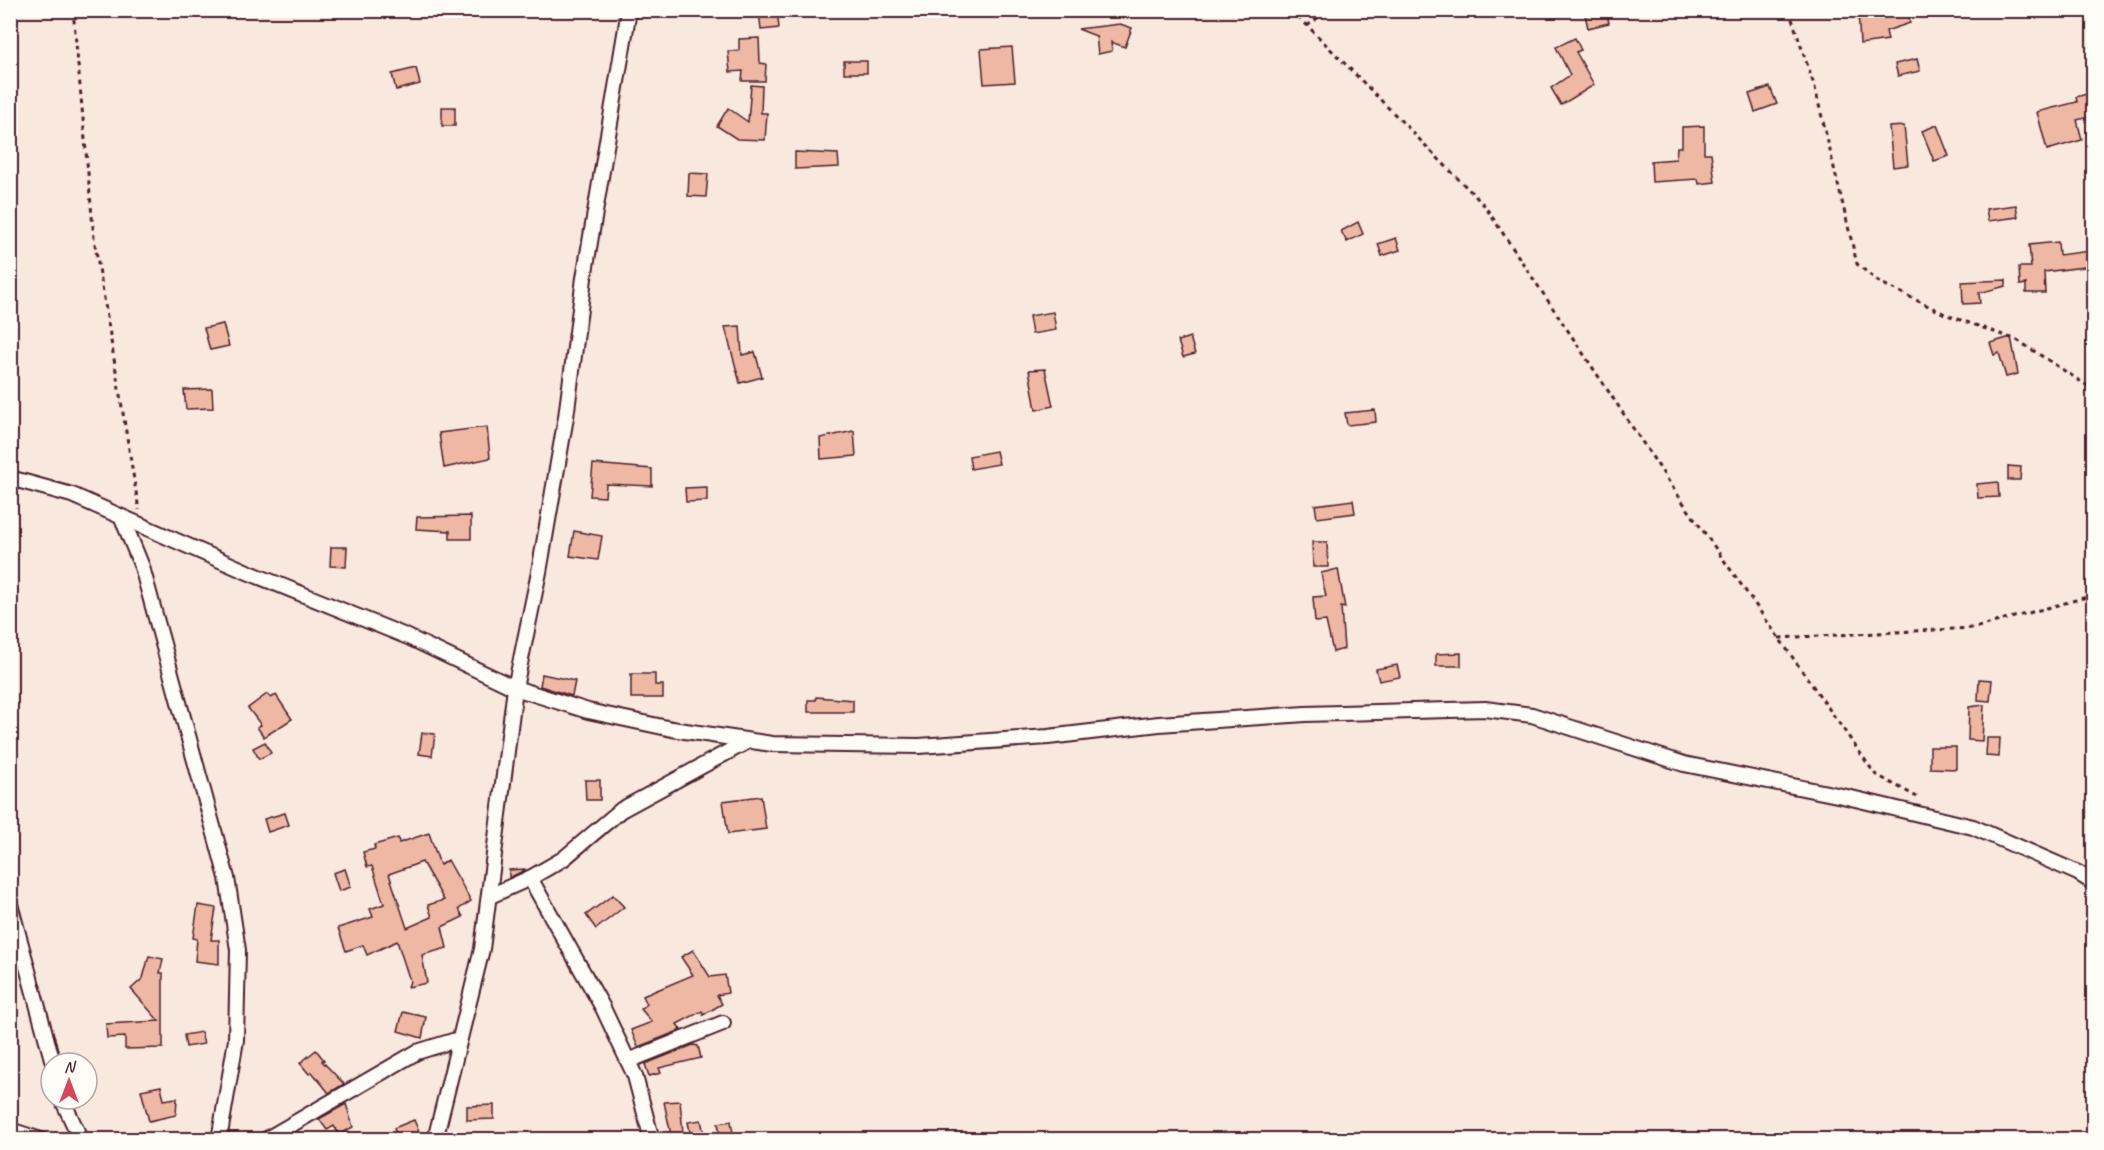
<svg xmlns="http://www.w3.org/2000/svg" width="2104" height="1150" viewBox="0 0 2104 1150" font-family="Caveat,sans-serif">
  <rect width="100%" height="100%" fill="#f9e8de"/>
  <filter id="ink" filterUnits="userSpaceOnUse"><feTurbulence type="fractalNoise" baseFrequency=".0167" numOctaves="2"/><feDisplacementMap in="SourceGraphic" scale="12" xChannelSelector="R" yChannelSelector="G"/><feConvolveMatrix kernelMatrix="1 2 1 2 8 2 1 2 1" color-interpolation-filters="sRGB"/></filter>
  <g filter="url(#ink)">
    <!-- building -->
    <g fill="#efb8a4" stroke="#4a1f2b" stroke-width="1.5" fill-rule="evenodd">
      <path d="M759,10H777L779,28L761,30Z"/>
      <path d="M1584,10H1606L1609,23L1588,28Z"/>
      <path d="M1858,10H1906L1910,23L1886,31L1888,40L1860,44Z"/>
      <path d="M1120,24L1132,28L1125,47L1111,42L1112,51L1098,54L1096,36L1078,29Z"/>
      <path d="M759,38L760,63L766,64L765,81H742L743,71L730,72L728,51H739V39Z"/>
      <path d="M1575,38L1581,50L1576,52L1594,85L1561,105L1551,88L1570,75L1556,47Z"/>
      <path d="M1012,47L1015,82L984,84L981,49Z"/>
      <path d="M1917,59L1920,71L1898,76L1895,64Z"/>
      <rect x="844" y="61" width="23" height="12"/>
      <path d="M416,68L420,84L396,90L392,74Z"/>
      <path d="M751,85L762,86L761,113H767L765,140L737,139L717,126L728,108L748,122Z"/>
      <path d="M1770,87L1777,104L1755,112L1749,94Z"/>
      <path d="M2094,92V116L2077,120L2082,140L2047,150L2037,112L2077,102L2076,97Z"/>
      <rect x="442" y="107" width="13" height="19"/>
      <path d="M1937,125L1949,156L1934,161L1922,131Z"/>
      <path d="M1704,126V153H1711L1715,182L1699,184L1698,179L1652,182L1651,161L1676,159L1677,147H1682V127Z"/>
      <path d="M1904,126L1908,165L1893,167L1889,127Z"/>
      <path d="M795,152L838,154L839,167L795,169Z"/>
      <path d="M689,173L708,174L706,197L688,196Z"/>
      <path d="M2016,205L2018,217L1988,221L1986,209Z"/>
      <path d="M1358,222L1363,234L1347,242L1341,231Z"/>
      <path d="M1396,238L1400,250L1382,256L1378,244Z"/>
      <path d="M2058,242L2059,255L2090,251L2092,266L2044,272L2045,293H2026V284L2020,285L2019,267H2031L2029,245Z"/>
      <path d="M2006,280V286L1979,293L1980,303L1963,304L1962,282Z"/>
      <path d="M1053,312L1056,330L1032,334L1029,316Z"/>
      <path d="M223,324L229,346L210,350L204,328Z"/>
      <path d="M740,326L742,355L755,352L762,377L740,383L725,327Z"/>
      <path d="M1190,337L1195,354L1183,357L1178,341Z"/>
      <path d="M2011,337L2018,374L2006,377L1999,353L1994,355L1990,343Z"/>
      <path d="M1045,369L1053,406L1036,410L1029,370Z"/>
      <path d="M212,389L213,408L186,409L184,390Z"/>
      <path d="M1375,410L1376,422L1347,425L1345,413Z"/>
      <path d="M487,427L490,458L444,468L439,433Z"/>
      <path d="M854,431L856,456L821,459L820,438Z"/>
      <path d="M996,451L999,464L971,469L969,456Z"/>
      <path d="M593,464L652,469V486L606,484L605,497L590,496Z"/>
      <path d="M2008,466L2021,467L2020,480H2008Z"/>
      <path d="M1998,482L1999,497L1978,498L1977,484Z"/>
      <path d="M707,487V501L686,502L685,488Z"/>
      <path d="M1353,500L1355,513L1317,518L1315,505Z"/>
      <path d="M471,516V539H450V531L416,529L417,517Z"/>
      <path d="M574,531L602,536L598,560L570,556Z"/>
      <path d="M1312,542H1327L1328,567H1313Z"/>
      <path d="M331,547H347L346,567L330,566Z"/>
      <path d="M1338,569L1345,608L1341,607L1344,649L1333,652L1326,621L1315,622L1313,597L1326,596L1321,573Z"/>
      <path d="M1461,653V666H1436V654Z"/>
      <path d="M1397,665L1400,677L1379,681L1376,669Z"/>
      <path d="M542,674L575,681L572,696L540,686Z"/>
      <path d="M631,674H655V685H663V698H631Z"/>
      <path d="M1979,679L1992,680L1990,701L1978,700Z"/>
      <path d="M267,694L271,698L276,695L292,719L264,737L257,727L261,725L248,708Z"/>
      <path d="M816,697L853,700V712H808V700H816Z"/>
      <path d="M1984,705L1982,741L1968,740L1969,707Z"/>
      <path d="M422,733L435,734L432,756L419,754Z"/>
      <path d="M1987,738H2000L1999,757L1986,756Z"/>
      <path d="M265,742L271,753L259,759L253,748Z"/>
      <path d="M1930,747H1956V769L1930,768Z"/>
      <path d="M585,780H600V800H586Z"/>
      <path d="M761,796L766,829L728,834L723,801Z"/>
      <path d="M285,813L289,825L268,832L264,819Z"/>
      <path d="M429,833L440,865L448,860L471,901L459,909L463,917L442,927L447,948L422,955L427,983L408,987L410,981L397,941L367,955L363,945L346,951L338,928L373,917L370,909L384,904L372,866L367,867L363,852L375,849L374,845L398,838L399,843ZM422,862L444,900L428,905L432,917L407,928L389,874Z"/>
      <path d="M345,869L351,887L339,891L333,873Z"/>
      <path d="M525,869V870L509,878V870Z"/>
      <path d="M613,895L624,907L596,929L586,915Z"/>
      <path d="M198,905L216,908L211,940H219V964L195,961L197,939L193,938Z"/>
      <path d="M693,950L710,977L725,975L728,993L717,995L722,1004L703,1015L702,1011L677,1024L681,1030L638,1047L631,1030L652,1022L641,1009L647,1004L643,996L693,975L681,957Z"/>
      <path d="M149,956L163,959L160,973H163V1048L125,1049V1037L107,1038L106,1024L159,1021L131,989L143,978Z"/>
      <path d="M403,1012L426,1017L422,1038L398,1031Z"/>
      <path d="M201,1032L204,1044L186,1047L184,1035Z"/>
      <path d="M693,1045L698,1046L701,1058L659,1068L661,1073L649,1076L645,1064Z"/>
      <path d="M316,1050L324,1060L322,1061L344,1084L329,1093L312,1072L309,1074L300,1063Z"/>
      <path d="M161,1086L164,1100L177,1098L176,1115L149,1121L141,1090Z"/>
      <path d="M680,1101L683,1133L671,1135L664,1102Z"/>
      <path d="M346,1104L353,1127L339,1135L334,1126L327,1130L319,1119Z"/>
      <path d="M494,1105V1119L467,1120V1106Z"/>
      <path d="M414,1120L420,1134L398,1140L394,1128Z"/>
      <path d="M701,1120L704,1134L691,1137L688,1122Z"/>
      <path d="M731,1121L734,1140H721L718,1123Z"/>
    </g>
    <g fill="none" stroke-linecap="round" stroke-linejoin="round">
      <!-- minor casing -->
      <g stroke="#4a1f2b" stroke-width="18">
        <g id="minor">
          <path d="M10,478L72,495L245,571L408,637L515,688L588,711L672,729L772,744L919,746L1048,737L1159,724L1305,714L1485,709L1532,715L1684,764L1847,797L1973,827L2078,873L2094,883"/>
          <path d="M122,518L142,567L227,878L238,950L236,1040L219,1140"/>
          <path d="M530,878L603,1008L635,1076L652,1140"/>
          <path d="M490,896L530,878L563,859L621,810L748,741"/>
          <path d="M10,904L53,1063"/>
          <path d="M628,1061L723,1023"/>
          <path d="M62,1099L81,1140"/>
          <path d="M10,1130L41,1140"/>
          <path d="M265,1140L417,1052L459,1039"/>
          <path d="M435,1140L482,949L515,688L539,572L566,417L584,278L629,10"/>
        </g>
      </g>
      <!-- path -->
      <g stroke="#4a1f2b" stroke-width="3" stroke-dasharray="4.5 4.5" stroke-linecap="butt">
        <path d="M73,10L94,238L139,510"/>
        <path d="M1292,10L1484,205L1675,491L1875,774L1917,797"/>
        <path d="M1789,10L1815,88L1857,264L1879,282L1947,315L2017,340L2094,390"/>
        <path d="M1307,26L1328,10"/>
        <path d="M1779,638L1974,628L2094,595"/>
      </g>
      <!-- minor -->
      <use href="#minor" stroke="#fdfcf7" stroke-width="14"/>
    </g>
  </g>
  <!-- margin -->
  <rect width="2104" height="1150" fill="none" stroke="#fdfcf7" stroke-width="36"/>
  <rect x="18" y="18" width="2068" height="1114" fill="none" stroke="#4a1f2b" stroke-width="2" filter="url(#ink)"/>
  <!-- north arrow -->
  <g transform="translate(69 1081)"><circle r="28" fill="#fdfcf7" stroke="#b5a4a5" stroke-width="1.5"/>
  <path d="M0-4.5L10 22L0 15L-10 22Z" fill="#d1495b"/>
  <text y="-9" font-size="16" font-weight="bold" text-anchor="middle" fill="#4a1f2b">N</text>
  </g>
</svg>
